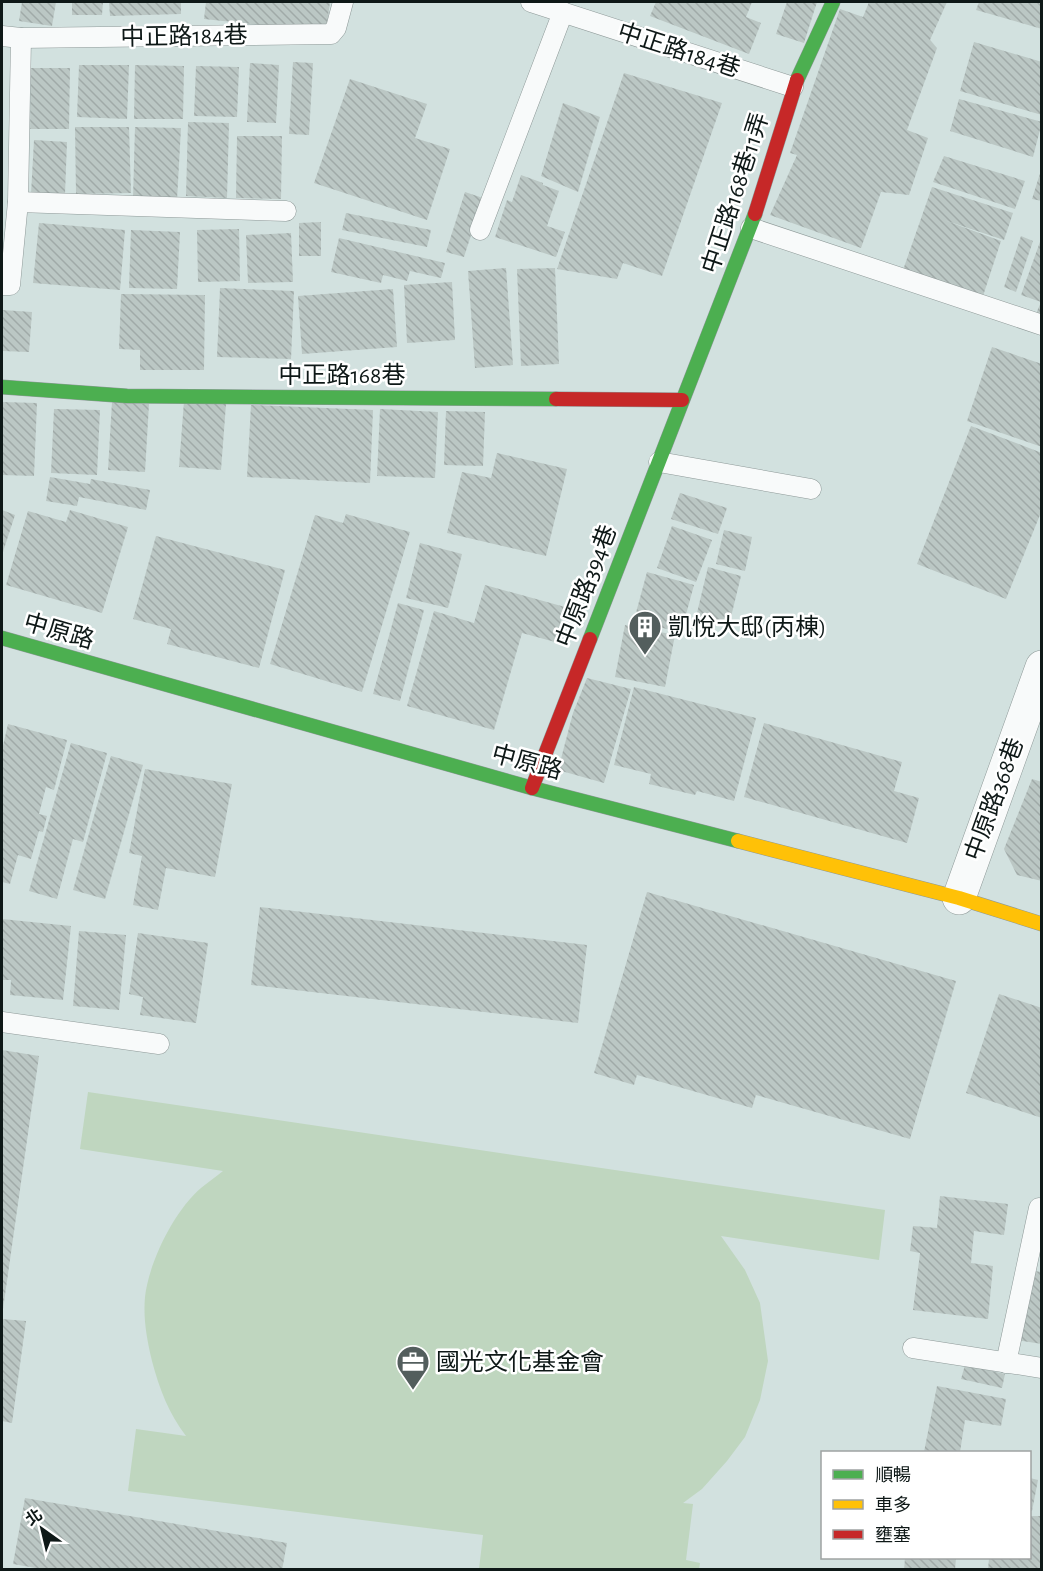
<svg xmlns="http://www.w3.org/2000/svg" width="1043" height="1571" viewBox="0 0 1043 1571" font-family="'Alegreya Sans','Noto Sans TC',sans-serif">
  <defs>
    <pattern id="building-back-hatch" width="6" height="6" patternUnits="userSpaceOnUse" patternTransform="scale(1.5)"><rect width="6" height="6" fill="#bbc7c4"/><path d="M-1 5l2 2M0 0l6 6M5-1l2 2" fill="none" stroke="#a0aaa8"/></pattern>
  </defs>
  <rect width="100%" height="100%" fill="#d2e1df"/>
  <!-- pitch -->
  <path fill="#bfd6bf" d="M88,1092L885,1210L879,1260L721,1236L745,1270L760,1303L768,1361L760,1400L745,1437L727,1461L702,1489L683,1503L693,1504L686,1560L700,1563L699,1569H479L483,1535L128,1491L136,1429L186,1436C169,1414 159,1388 152,1361C147,1340 143,1319 145,1297C149,1262 174,1211 201,1188C208,1182 216,1177 223,1171L80,1149Z"/>
  <!-- building -->
  <g fill="url(#building-back-hatch)">
    <path d="M22,2H56L52,26L19,21Z"/>
    <path d="M72,2H103L102,15H72Z"/>
    <path d="M109,2H181V14L110,16Z"/>
    <path d="M206,2H330L326,32L204,19Z"/>
    <path d="M656,2H752L746,17L761,23L749,54L650,16Z"/>
    <path d="M787,2H817L804,43L776,34Z"/>
    <path d="M869,2H947L930,40L937,48L907,130L928,138L909,195L881,192L861,248L770,215L797,155L790,153L840,9L863,17Z"/>
    <path d="M979,2H1042V29L976,10Z"/>
    <path d="M974,42L1042,62V115L960,91Z"/>
    <path d="M293,62L313,63L309,135L289,134Z"/>
    <path d="M250,63L279,65L276,123L247,122Z"/>
    <path d="M79,65H129L127,119L77,117Z"/>
    <path d="M135,65L184,66L183,119H134Z"/>
    <path d="M196,66L239,67L237,117L194,116Z"/>
    <path d="M31,68H70L69,129H30Z"/>
    <path d="M624,73L722,103L662,276L623,263L617,279L557,269Z"/>
    <path d="M350,79L427,104L415,138L450,149L427,220L314,183Z"/>
    <path d="M959,99L1042,122L1033,157L950,131Z"/>
    <path d="M563,103L600,117L578,192L541,176Z"/>
    <path d="M188,122L229,123L227,198L186,196Z"/>
    <path d="M75,127H129L131,193L76,194Z"/>
    <path d="M135,127L181,128L177,200L133,199Z"/>
    <path d="M237,136H282L281,199L236,198Z"/>
    <path d="M34,140L67,142L65,194H31Z"/>
    <path d="M944,156L1025,181L1015,209L933,182Z"/>
    <path d="M1042,167V201L1032,199Z"/>
    <path d="M521,175L543,183V185L559,191L547,226L565,232L556,257L495,237L507,200L512,202Z"/>
    <path d="M932,187L1013,213L1004,240L944,220L1001,241L983,296L903,270Z"/>
    <path d="M465,192L483,198L464,257L446,252Z"/>
    <path d="M346,213L431,230L427,247L342,230Z"/>
    <path d="M321,222V256H299V223Z"/>
    <path d="M39,223L125,230L120,290L33,283Z"/>
    <path d="M239,229L240,281L198,282L197,230Z"/>
    <path d="M131,230L180,232L177,289L129,288Z"/>
    <path d="M291,233L293,282L248,283L246,235Z"/>
    <path d="M1021,236L1033,241L1016,292L1004,287Z"/>
    <path d="M339,238L445,263L441,278L410,271L407,281L383,275L381,283L331,272Z"/>
    <path d="M1041,239L1042,318L1035,316L1041,302L1021,295Z"/>
    <path d="M506,268L513,365L475,368L468,271Z"/>
    <path d="M555,268L559,364L521,366L517,269Z"/>
    <path d="M452,282L455,340L407,343L404,285Z"/>
    <path d="M220,288L294,291L291,359L217,357Z"/>
    <path d="M393,289L397,347L302,354L298,296Z"/>
    <path d="M121,294L205,295L204,370H140V350L119,349Z"/>
    <path d="M2,310L32,312L29,352L2,351Z"/>
    <path d="M992,347L1042,364V447L967,421Z"/>
    <path d="M184,401L226,404L221,470L179,467Z"/>
    <path d="M2,402L37,403L34,476L2,475Z"/>
    <path d="M112,402L149,404L145,472L108,470Z"/>
    <path d="M251,405L373,410L370,483L247,477Z"/>
    <path d="M54,409L100,410L97,475L51,473Z"/>
    <path d="M380,409L438,412L435,478L377,476Z"/>
    <path d="M446,411L485,412L483,466L444,465Z"/>
    <path d="M971,426L1042,453V510L1006,599L917,564Z"/>
    <path d="M497,453L567,469L546,556L447,533L462,472L491,478Z"/>
    <path d="M50,477L90,484L91,479L150,490L146,510L79,497L77,506L46,501Z"/>
    <path d="M680,493L727,508L718,534L671,519Z"/>
    <path d="M2,510L15,515L2,555Z"/>
    <path d="M70,510L128,527L102,613L6,585L28,511L66,522Z"/>
    <path d="M346,514L410,532L362,692L270,664L315,515L343,523Z"/>
    <path d="M672,526L712,540L696,582L657,568Z"/>
    <path d="M724,530L752,537L745,571L716,564Z"/>
    <path d="M156,536L285,570L259,668L167,644L171,629L133,619Z"/>
    <path d="M420,543L462,554L448,608L406,598Z"/>
    <path d="M708,567L741,576L729,625L696,617Z"/>
    <path d="M647,572L694,585L681,633L634,620Z"/>
    <path d="M485,585L565,607L555,642L522,633L494,730L407,706L434,611L474,623Z"/>
    <path d="M398,603L424,610L400,701L373,694Z"/>
    <path d="M625,625L675,635L665,687L615,677Z"/>
    <path d="M587,678L631,689L604,783L558,770L573,713Z"/>
    <path d="M634,687L756,718L734,801L697,791L695,795L649,784L651,774L614,765Z"/>
    <path d="M764,723L902,762L894,791L919,798L907,843L744,797Z"/>
    <path d="M8,724L67,740L54,790L46,787L39,814L47,816L43,832L39,831L31,859L18,855L10,884L2,882V750Z"/>
    <path d="M71,743L107,753L83,842L73,839L57,899L29,891Z"/>
    <path d="M111,756L143,765L105,899L73,890Z"/>
    <path d="M145,769L232,784L215,877L166,868L158,910L133,905L142,856L129,853Z"/>
    <path d="M1032,779L1042,782V881L1017,875L1004,849Z"/>
    <path d="M647,892L956,981L910,1139L756,1095L752,1108L637,1075L634,1085L594,1073Z"/>
    <path d="M260,907L587,945L578,1023L251,985Z"/>
    <path d="M2,919L71,926L63,1000L10,995L11,980H2Z"/>
    <path d="M79,931L126,935L119,1010L73,1006Z"/>
    <path d="M138,933L208,943L196,1023L140,1015L143,997L129,994Z"/>
    <path d="M999,994L1042,1008V1118L966,1093Z"/>
    <path d="M2,1050L39,1056L3,1309H2Z"/>
    <path d="M940,1196L1008,1204L1004,1235L974,1231L971,1263L993,1266L988,1319L913,1310L920,1253L910,1251L913,1226L937,1228Z"/>
    <path d="M1026,1270L1042,1272V1344L1016,1340Z"/>
    <path d="M2,1319L26,1321L12,1423L2,1421Z"/>
    <path d="M965,1365L1005,1374L1002,1388L961,1379Z"/>
    <path d="M937,1386L1006,1399L1001,1426L965,1420L960,1452H924Z"/>
    <path d="M1030,1478L1038,1480L1032,1511H1030Z"/>
    <path d="M25,1498L287,1543L282,1570H47L13,1564Z"/>
    <path d="M1030,1516H1042V1570H988L989,1558H1030Z"/>
    <path d="M905,1558H956L955,1570H904Z"/>
  </g>
  <g fill="none" stroke-linecap="round" stroke-linejoin="round">
    <!-- lane casing -->
    <g stroke="#8e9998" stroke-width="21">
      <g id="lane">
        <path d="M531,2L793,87"/>
        <path d="M2,36L21,38L331,34L336,28L343,2"/>
        <path d="M18,202L286,211"/>
        <path d="M751,228L1042,325"/>
        <path d="M480,230L563,12"/>
        <path d="M2,285H10L18,202L21,38"/>
        <path d="M659,462L811,489"/>
        <path d="M2,1022L159,1044"/>
        <path d="M913,1348L1042,1368"/>
        <path d="M1006,1363L1039,1208"/>
      </g>
    </g>
    <!-- street casing -->
    <g stroke="#8e9998" stroke-width="34">
      <path id="street" d="M959,898L1042,667"/>
    </g>
    <!-- fast casing -->
    <g stroke="#8e9998" stroke-width="15">
      <g id="fast">
        <path d="M797,80L833,2"/>
        <path d="M2,387L127,396L556,399"/>
        <path d="M2,638L532,788L738,841"/>
        <path d="M590,639L755,214"/>
      </g>
    </g>
    <!-- slow casing -->
    <g stroke="#8e9998" stroke-width="15">
      <path id="slow" d="M738,841L959,898L1042,924"/>
    </g>
    <!-- jam casing -->
    <g stroke="#8e9998" stroke-width="15">
      <g id="jam">
        <path d="M755,214L797,80"/>
        <path d="M556,399L682,400"/>
        <path d="M532,788L590,639"/>
      </g>
    </g>
    <!-- lane -->
    <use href="#lane" stroke="#f8fafa" stroke-width="20"/>
    <!-- street -->
    <use href="#street" stroke="#f8fafa" stroke-width="33"/>
    <!-- fast -->
    <use href="#fast" stroke="#4caf50" stroke-width="14"/>
    <!-- slow -->
    <use href="#slow" stroke="#ffc107" stroke-width="14"/>
    <!-- jam -->
    <use href="#jam" stroke="#c62828" stroke-width="14"/>
  </g>
  <!-- icons -->
  <defs>
    <g id="building-pin" transform="scale(1.725)"><path d="M0 17L-7.5 6A9.5 9.5 0 1 1 7.5 6Z" fill="#535e5d" stroke="#fff"/><path d="M-4-6H4V6H1V3H-1V6H-4ZM-2.5-4.3h1.7v1.8h-1.7ZM.8-4.3h1.7v1.8H.8ZM-2.5-1h1.7V.8h-1.7ZM.8-1h1.7V.8H.8Z" fill="#fff"/></g>
    <g id="office-pin" transform="scale(1.725)"><path d="M0 17L-7.5 6A9.5 9.5 0 1 1 7.5 6Z" fill="#535e5d" stroke="#fff"/><path d="M-6-3h4V-5.5h4V-3h4V5H-6ZM-1-4.5V-3h2v-1.5ZM-6 0V1H6V0Z" fill="#fff"/></g>
  </defs>
  <g fill-rule="evenodd">
    <use href="#building-pin" x="645" y="627"/>
    <use href="#office-pin" x="413" y="1362"/>
  </g>
  <g text-anchor="middle" stroke-width="5" stroke-linejoin="round" paint-order="stroke">
    <!-- street labels -->
    <g font-size="24" fill="#0e1817" stroke="#fff">
      <text transform="translate(184 36) rotate(-1)" y="8">中正路184巷</text>
      <text transform="translate(679 50) rotate(18)" y="8">中正路184巷</text>
      <text transform="translate(735 193) rotate(-72)" y="8">中正路168巷11弄</text>
      <text x="342" y="383">中正路168巷</text>
      <text transform="translate(586 586) rotate(-69)" y="8">中原路394巷</text>
      <text transform="translate(59 631) rotate(16)" y="8">中原路</text>
      <text transform="translate(527 762) rotate(15)" y="8">中原路</text>
      <text transform="translate(994 799) rotate(-70)" y="8">中原路368巷</text>
    </g>
    <!-- poi labels -->
    <g font-size="24" fill="#0e1817" stroke="#fff" text-anchor="start">
      <text x="668" y="635">凱悅大邸(丙棟)</text>
      <text x="436" y="1370">國光文化基金會</text>
    </g>
  </g>
  <!-- border -->
  <rect width="1043" height="1571" fill="none" stroke="#0e1817" stroke-width="6"/>
  <!-- legend -->
  <rect x="821" y="1451" width="210" height="108" fill="#ffffff" stroke="#9fa3a2" stroke-width="1.5"/>
  <rect x="833" y="1470" width="30" height="9" fill="#4caf50" stroke="#9fa3a2" stroke-width="1.5"/>
  <text x="875" y="1481" font-size="18" fill="#0e1817">順暢</text>
  <rect x="833" y="1500" width="30" height="9" fill="#ffc107" stroke="#9fa3a2" stroke-width="1.5"/>
  <text x="875" y="1511" font-size="18" fill="#0e1817">車多</text>
  <rect x="833" y="1530" width="30" height="9" fill="#c62828" stroke="#9fa3a2" stroke-width="1.5"/>
  <text x="875" y="1541" font-size="18" fill="#0e1817">壅塞</text>
  <!-- north arrow -->
  <g transform="translate(42 1529) rotate(326)" stroke="#ffffff" stroke-width="4.5" paint-order="stroke">
  <path d="M0-4.5L10 22L0 15L-10 22Z" fill="#0e1817"/>
  <text y="-9" font-size="16" font-weight="bold" text-anchor="middle" fill="#0e1817">北</text>
  </g>
</svg>
